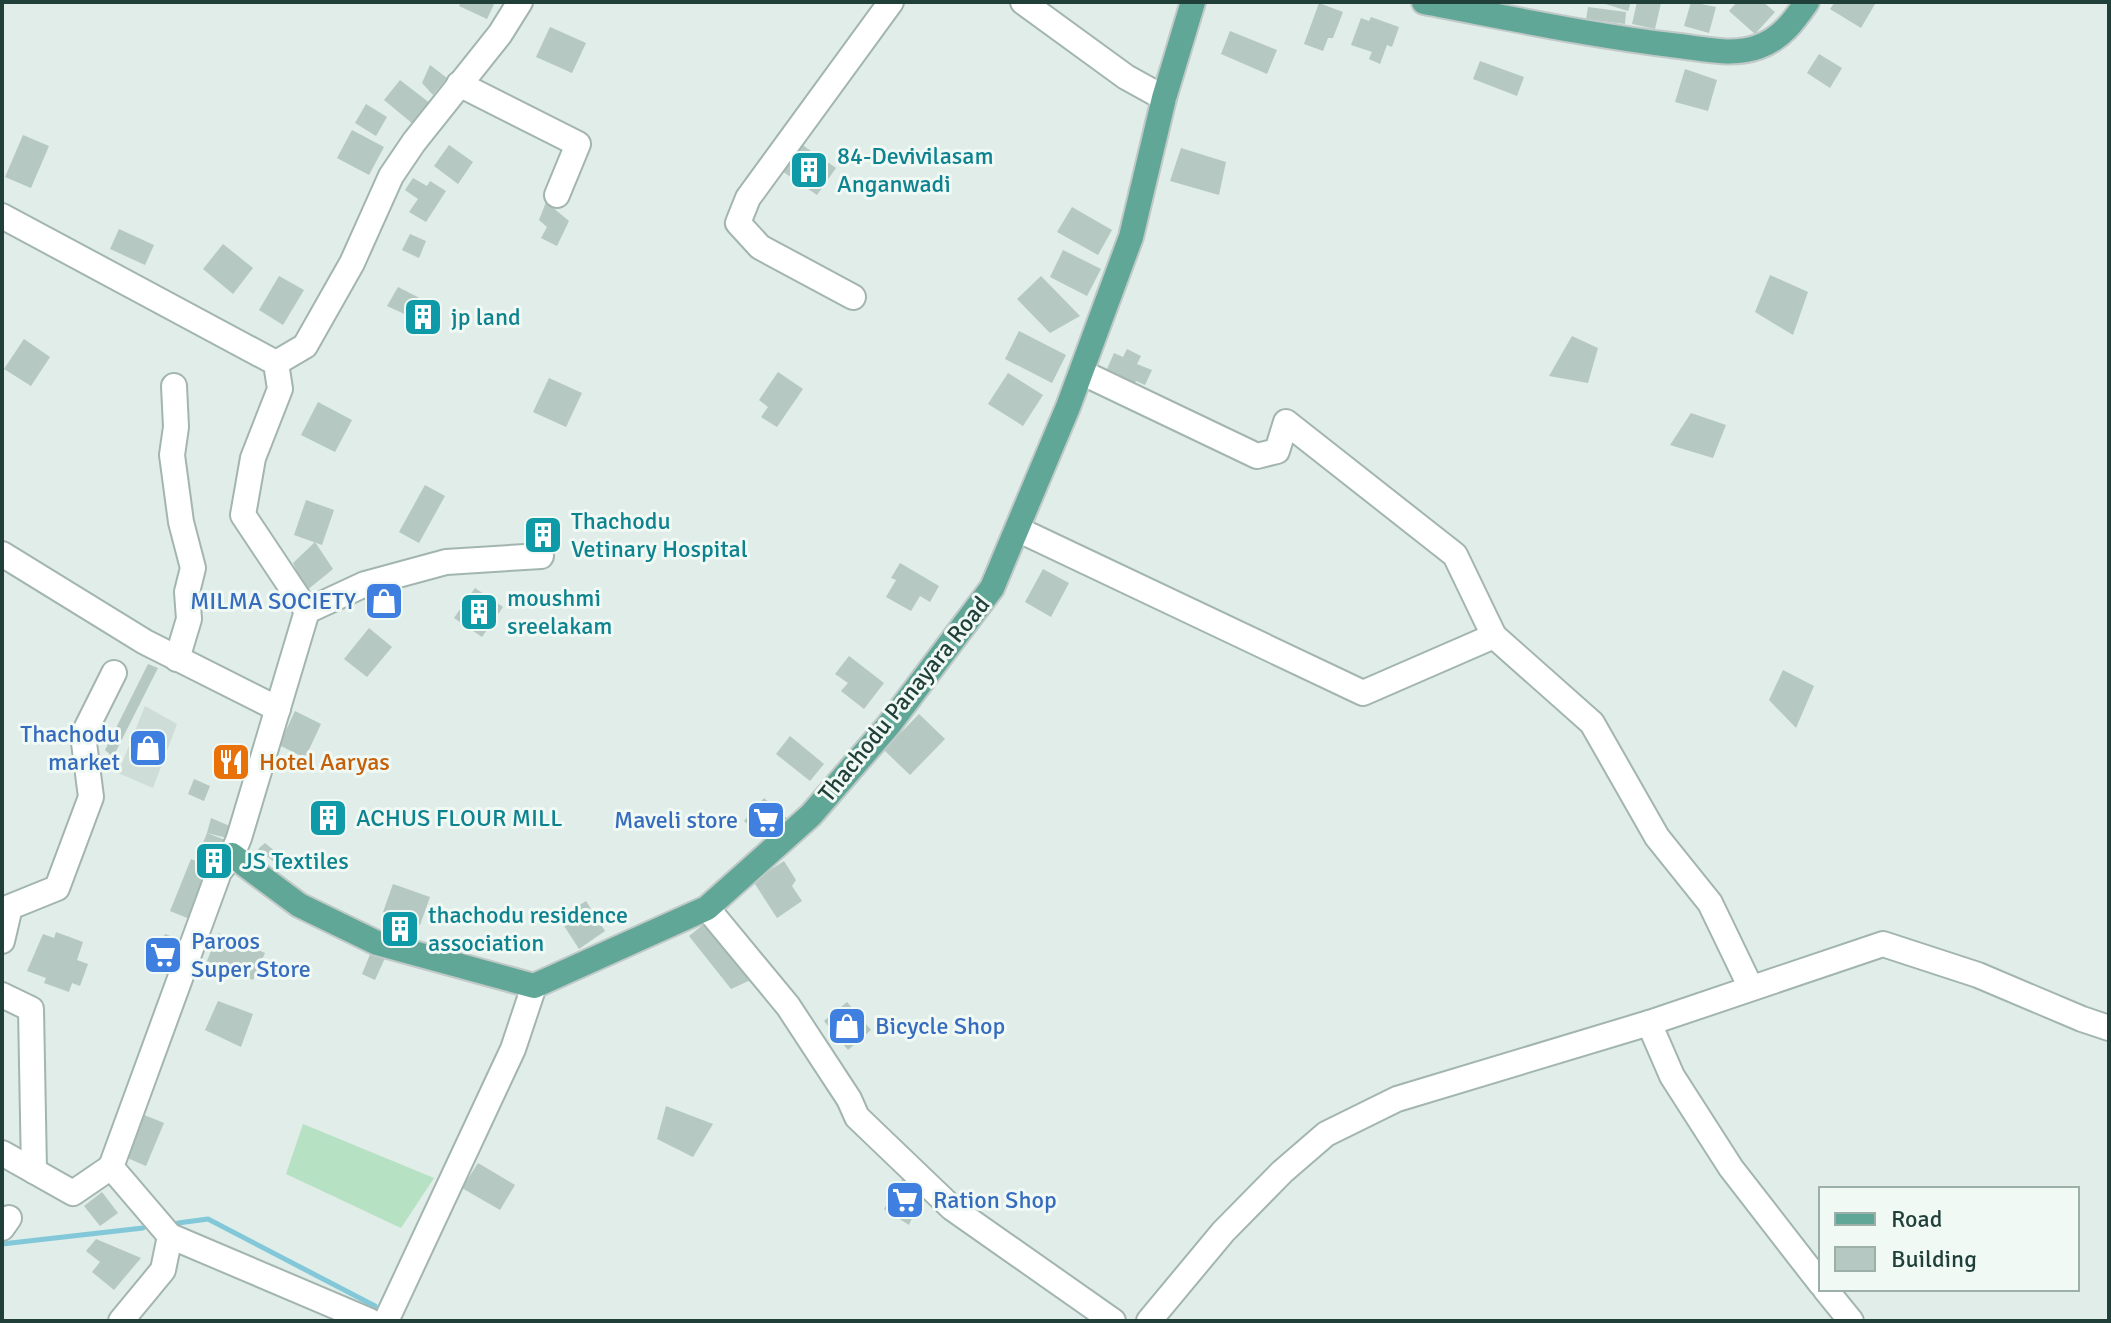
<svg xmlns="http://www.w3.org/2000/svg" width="2111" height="1323" viewBox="0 0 2111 1323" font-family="Signika,sans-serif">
  <rect width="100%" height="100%" fill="#e0ede8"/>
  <!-- built -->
  <path fill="#ceddd7" d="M145,706L177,724L153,788L118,773Z"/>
  <!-- green -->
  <path fill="#b7e1c3" d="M303,1124L434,1178L401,1228L286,1174Z"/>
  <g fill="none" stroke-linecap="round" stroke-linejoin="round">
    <!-- stream -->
    <g stroke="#82c8d8" stroke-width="5">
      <path d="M178,1223L208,1219L375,1306"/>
      <path d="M2,1244L143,1228"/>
    </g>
  </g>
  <!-- building -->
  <g fill="#b5c8c1">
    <path d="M461,2H495L487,19L459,6Z"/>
    <path d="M1599,2H1631L1628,11Z"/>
    <path d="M1637,2L1661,3L1655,29L1632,24Z"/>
    <path d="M1691,2L1716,7L1709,33L1684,26Z"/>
    <path d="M1737,2H1763L1775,12L1755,34L1729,11Z"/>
    <path d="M1835,2H1872L1875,4L1861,28L1830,9Z"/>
    <path d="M1319,3L1343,12L1333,38H1328L1323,51L1304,44Z"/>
    <path d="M1588,7L1626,12L1625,24L1586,19Z"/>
    <path d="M1371,17L1399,27L1392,47L1387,45L1380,64L1369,59L1372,52L1351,45L1361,18L1369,21Z"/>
    <path d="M550,27L586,43L572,73L536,57Z"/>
    <path d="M1230,31L1277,50L1267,74L1221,54Z"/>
    <path d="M1819,54L1842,68L1830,88L1807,73Z"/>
    <path d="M1480,61L1524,77L1517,96L1473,79Z"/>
    <path d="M430,65L447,78L433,95L422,83Z"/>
    <path d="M1685,69L1717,80L1708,111L1675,102Z"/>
    <path d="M400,80L431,104L413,124L384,100Z"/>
    <path d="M366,104L387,117L376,136L355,123Z"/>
    <path d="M352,130L384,147L369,175L337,158Z"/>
    <path d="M23,135L49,146L31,188L5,177Z"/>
    <path d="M801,144L836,168L817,195L782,171Z"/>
    <path d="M449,145L473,162L458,184L434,166Z"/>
    <path d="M1181,148L1226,162L1219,195L1170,181Z"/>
    <path d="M413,178L427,186L430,181L446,191L426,222L409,212L418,199L405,190Z"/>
    <path d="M546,202L569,221L557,246L541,238L547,227L539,220Z"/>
    <path d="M1072,207L1112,230L1098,255L1057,232Z"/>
    <path d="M119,229L154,245L145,265L110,249Z"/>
    <path d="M410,234L426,241L419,258L402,250Z"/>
    <path d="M223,244L253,268L233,294L203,269Z"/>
    <path d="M1063,250L1101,269L1087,296L1050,277Z"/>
    <path d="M1770,275L1808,292L1793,335L1755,312Z"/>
    <path d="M279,276L304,290L283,325L259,310Z"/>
    <path d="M1041,276L1080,316L1050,333L1017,299Z"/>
    <path d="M398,287L437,307L433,327L387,306Z"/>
    <path d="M1019,331L1066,355L1052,383L1005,359Z"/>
    <path d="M1572,336L1598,348L1588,383L1549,376Z"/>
    <path d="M24,339L50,357L31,386L4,369Z"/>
    <path d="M1127,349L1141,356L1137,364L1152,370L1145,385L1136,381L1132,389L1104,376L1114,353L1123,357Z"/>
    <path d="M778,372L803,389L777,427L761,417L768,407L759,400Z"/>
    <path d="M1008,373L1043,395L1023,426L988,404Z"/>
    <path d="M549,378L582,393L566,427L533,412Z"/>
    <path d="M318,402L352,420L335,452L301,435Z"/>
    <path d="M1691,413L1726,425L1713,458L1670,445Z"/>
    <path d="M425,485L445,496L419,543L399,532Z"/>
    <path d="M306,500L334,510L322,545L294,535Z"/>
    <path d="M554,524L556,545L531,546L530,526Z"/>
    <path d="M315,542L333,569L306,591L293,563Z"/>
    <path d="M900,563L939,586L930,602L920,596L911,611L886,597L896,580L891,578Z"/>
    <path d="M1043,569L1069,583L1051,617L1025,602Z"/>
    <path d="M378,583L402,597L389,618L366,605Z"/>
    <path d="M475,588L503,607L482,637L454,618Z"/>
    <path d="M369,628L392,647L367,677L344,659Z"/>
    <path d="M849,656L884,683L864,709L841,691L848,683L835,674Z"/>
    <path d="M148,664L158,668L113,757L105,750Z"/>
    <path d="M1783,670L1814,686L1796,728L1769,700Z"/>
    <path d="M295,711L321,724L305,758L279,745Z"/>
    <path d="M919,714L945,739L910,775L884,750Z"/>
    <path d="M790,736L824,764L810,781L776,754Z"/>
    <path d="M217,750L246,759L251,766L248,777L212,766Z"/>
    <path d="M194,779L210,786L204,801L188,794Z"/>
    <path d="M764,798L788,819L767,842L744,821Z"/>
    <path d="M325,802L346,813L330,835L312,824Z"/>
    <path d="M211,818L232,827L227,838L207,833Z"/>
    <path d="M207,833L225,840L218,853L222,854L219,867L198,855Z"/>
    <path d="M265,843L283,858L279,866L258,849Z"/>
    <path d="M191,859L213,868L192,920L170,911Z"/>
    <path d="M784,861L796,880L792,886L802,901L777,918L753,881Z"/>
    <path d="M393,884L430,897L420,925L383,912Z"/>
    <path d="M586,901L605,931L579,949L559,918Z"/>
    <path d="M395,920L410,926L406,938L390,932Z"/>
    <path d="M709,920L755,978L731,989L689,936Z"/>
    <path d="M56,932L83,942L77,960L88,964L80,986L72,983L69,992L44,983L46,978L27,971L43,934L54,938Z"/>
    <path d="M218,933L265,953L253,980L207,961Z"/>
    <path d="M165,934L183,941L168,975L150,967L152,962L146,959L151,949L157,951Z"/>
    <path d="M371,952L385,958L375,980L362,974Z"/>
    <path d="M218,1001L253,1014L241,1047L205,1030Z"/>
    <path d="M847,1002L871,1030L848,1050L824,1021Z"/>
    <path d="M666,1106L713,1124L693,1157L657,1139Z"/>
    <path d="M142,1114L164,1123L146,1166L125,1157Z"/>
    <path d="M478,1163L515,1185L500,1210L462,1188Z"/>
    <path d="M903,1178L924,1191L909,1225L884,1209Z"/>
    <path d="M102,1192L118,1213L100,1226L84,1206Z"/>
    <path d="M96,1239L141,1258L114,1290L92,1272L100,1262L86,1251Z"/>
  </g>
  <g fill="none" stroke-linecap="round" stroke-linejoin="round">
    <!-- minor casing -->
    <g stroke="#a2b5b0" stroke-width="28">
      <g id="minor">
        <path d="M1023,2L1126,77L1164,98"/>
        <path d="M459,84L578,144L557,195"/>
        <path d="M2,216L276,363L280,389L253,458L243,515L307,611L239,838L232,855L219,872L111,1167L170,1236L163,1270L121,1321"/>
        <path d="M853,297L760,247L738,223L748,198L891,2"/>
        <path d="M276,363L305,346L352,263L391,176L414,142L500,34L520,2"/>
        <path d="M1081,372L1257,456L1277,451L1286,422L1455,555L1494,636L1592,723L1657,837L1710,903L1751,988"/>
        <path d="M174,386L176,427L172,455L181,522L193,568L187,592L189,619L177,659"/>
        <path d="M1017,529L1363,693L1494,636"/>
        <path d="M2,554L145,642L278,709"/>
        <path d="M307,611L365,584L446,562L541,556"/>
        <path d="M707,908L788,1006L849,1099L857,1117L952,1208L1113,1321"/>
        <path d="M2,941L10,907L57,888L91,797L83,735L114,673"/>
        <path d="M2,995L31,1009L34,1171"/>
        <path d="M1649,1023L1672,1076L1731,1168L1821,1284"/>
        <path d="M2,1153L73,1193L111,1167"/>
        <path d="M2,1228L9,1218"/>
        <path d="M170,1236L370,1321"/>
        <path d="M1825,1289L1851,1321"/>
        <path d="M386,1321L513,1049L534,986"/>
        <path d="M1149,1321L1223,1232L1282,1172L1326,1134L1397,1099L1649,1023L1883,944L1978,975L2082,1019L2109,1028"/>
      </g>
    </g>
    <!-- major casing -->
    <g stroke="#c0c9c7" stroke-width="28">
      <g id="major">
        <path d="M1424,2C1509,18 1593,36 1679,46C1704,49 1733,56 1758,47C1781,39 1794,21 1807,2"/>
        <path d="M232,855L299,905L377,943L534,986L707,908L811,815L888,726L992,588L1068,407L1131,237L1164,98L1193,2"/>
      </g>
    </g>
    <!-- minor -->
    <use href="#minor" stroke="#fff" stroke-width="24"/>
    <!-- major -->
    <use href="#major" stroke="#60a797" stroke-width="24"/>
  </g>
  <!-- icons -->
  <defs>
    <g id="building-square" transform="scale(2)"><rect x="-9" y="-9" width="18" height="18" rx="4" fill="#0f9aa8" stroke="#f1f9f5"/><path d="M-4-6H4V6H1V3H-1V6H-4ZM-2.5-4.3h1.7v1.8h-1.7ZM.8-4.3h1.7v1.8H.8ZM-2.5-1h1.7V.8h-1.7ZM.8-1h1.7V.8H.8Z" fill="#fff"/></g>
    <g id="shop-square" transform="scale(2)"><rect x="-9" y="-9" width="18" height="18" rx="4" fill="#3f7fe0" stroke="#f1f9f5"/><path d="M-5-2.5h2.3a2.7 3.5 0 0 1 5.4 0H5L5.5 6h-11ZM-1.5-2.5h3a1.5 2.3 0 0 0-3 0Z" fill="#fff"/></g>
    <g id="restaurant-square" transform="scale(2)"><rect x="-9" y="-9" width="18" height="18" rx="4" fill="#e8710a" stroke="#f1f9f5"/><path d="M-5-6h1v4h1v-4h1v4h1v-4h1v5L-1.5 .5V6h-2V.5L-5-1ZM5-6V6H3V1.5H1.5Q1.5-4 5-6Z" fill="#fff"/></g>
    <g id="supermarket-square" transform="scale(2)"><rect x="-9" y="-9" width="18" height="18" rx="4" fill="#3f7fe0" stroke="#f1f9f5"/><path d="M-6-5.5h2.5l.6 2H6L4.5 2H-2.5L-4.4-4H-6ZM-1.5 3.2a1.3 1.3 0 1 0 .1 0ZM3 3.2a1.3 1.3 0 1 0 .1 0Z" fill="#fff"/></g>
  </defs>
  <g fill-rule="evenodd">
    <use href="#building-square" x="809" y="170"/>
    <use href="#building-square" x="423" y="317"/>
    <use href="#building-square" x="543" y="535"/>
    <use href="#shop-square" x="384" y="601"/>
    <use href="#building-square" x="479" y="612"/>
    <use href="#shop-square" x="148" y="748"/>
    <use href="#restaurant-square" x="231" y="762"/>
    <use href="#building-square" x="328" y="818"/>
    <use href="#supermarket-square" x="766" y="820"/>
    <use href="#building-square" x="214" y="861"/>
    <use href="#building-square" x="400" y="929"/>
    <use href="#supermarket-square" x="163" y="955"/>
    <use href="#shop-square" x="847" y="1026"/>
    <use href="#supermarket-square" x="905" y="1200"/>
  </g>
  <g text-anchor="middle" stroke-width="6" stroke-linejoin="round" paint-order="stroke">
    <!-- culture labels -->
    <g font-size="24" fill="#0d838f" stroke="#f1f9f5" text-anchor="start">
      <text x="837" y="164">84-Devivilasam<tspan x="837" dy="28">Anganwadi</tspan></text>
      <text x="451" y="325">jp land</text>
      <text x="571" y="529">Thachodu<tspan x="571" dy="28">Vetinary Hospital</tspan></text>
      <text x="507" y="606">moushmi<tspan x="507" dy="28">sreelakam</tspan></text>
      <text x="356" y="826">ACHUS FLOUR MILL</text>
      <text x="242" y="869">JS Textiles</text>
      <text x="428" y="923">thachodu residence<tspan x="428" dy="28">association</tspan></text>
    </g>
    <!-- shop labels -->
    <g font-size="24" fill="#366cbe" stroke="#f1f9f5" text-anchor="end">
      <text x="356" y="609">MILMA SOCIETY</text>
      <text x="120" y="742">Thachodu<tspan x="120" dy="28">market</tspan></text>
      <text x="738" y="828">Maveli store</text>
      <text x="191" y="949" text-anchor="start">Paroos<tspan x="191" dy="28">Super Store</tspan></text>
      <text x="875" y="1034" text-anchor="start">Bicycle Shop</text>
      <text x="933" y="1208" text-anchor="start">Ration Shop</text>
    </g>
    <!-- street labels -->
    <g font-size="24" fill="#1f3f38" stroke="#f1f9f5">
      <text transform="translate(904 699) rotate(-51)" y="8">Thachodu Panayara Road</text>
    </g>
    <!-- food labels -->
    <g font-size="24" fill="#c56008" stroke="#f1f9f5" text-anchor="start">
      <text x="259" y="770">Hotel Aaryas</text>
    </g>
  </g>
  <!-- border -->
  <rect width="2111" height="1323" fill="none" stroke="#1f3f38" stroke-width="8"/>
  <!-- legend -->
  <rect x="1819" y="1187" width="260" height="104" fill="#f1f9f5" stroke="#9dafa9" stroke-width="2"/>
  <rect x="1835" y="1213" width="40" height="12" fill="#60a797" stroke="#9dafa9" stroke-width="2"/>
  <text x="1891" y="1227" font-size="24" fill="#1f3f38">Road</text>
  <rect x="1835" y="1247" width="40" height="24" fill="#b5c8c1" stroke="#9dafa9" stroke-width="2"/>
  <text x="1891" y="1267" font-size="24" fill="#1f3f38">Building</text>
</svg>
